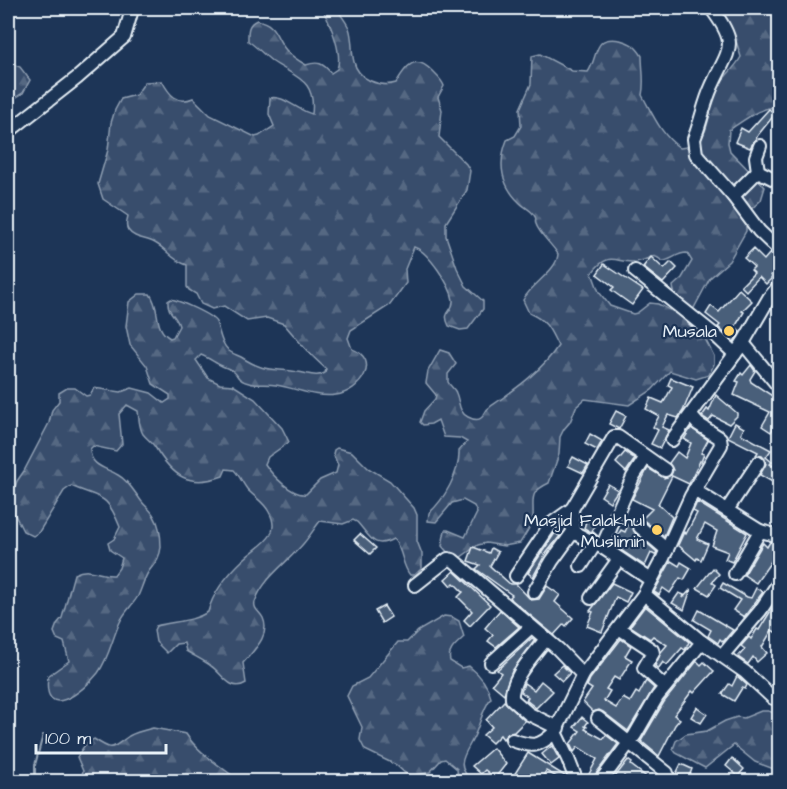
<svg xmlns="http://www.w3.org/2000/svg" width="787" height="789" viewBox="0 0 787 789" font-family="'Architects Daughter',sans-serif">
  <defs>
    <pattern id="forest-firs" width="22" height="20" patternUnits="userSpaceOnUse" patternTransform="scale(1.5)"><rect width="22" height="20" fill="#374d6c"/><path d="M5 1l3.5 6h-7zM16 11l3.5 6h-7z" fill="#546782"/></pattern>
  </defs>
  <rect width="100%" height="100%" fill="#1d3557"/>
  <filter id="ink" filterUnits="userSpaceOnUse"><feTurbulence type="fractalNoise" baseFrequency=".0167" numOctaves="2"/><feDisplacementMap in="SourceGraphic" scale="12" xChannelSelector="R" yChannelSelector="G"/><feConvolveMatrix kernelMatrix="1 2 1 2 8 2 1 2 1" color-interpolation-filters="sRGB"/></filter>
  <g filter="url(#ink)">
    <!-- forest -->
    <g fill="url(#forest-firs)" stroke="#909fb2" stroke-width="1.5">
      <path d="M326,8H336C340,14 346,21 349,28C353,39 351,51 354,62C358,79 379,88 396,83C406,66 415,53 432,71C437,76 442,80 444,86L438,97L442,110L439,137L466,164L470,171L467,190L446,223V236L457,268L466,286L483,301V309L468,329L460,330L449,326C441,310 454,313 453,300C451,286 428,251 414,247L405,269L406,283L390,305L351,330L348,338L352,349C382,360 360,392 336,395C315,398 296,388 276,385C265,383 250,387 240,379C237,377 237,374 234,372C231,369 226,368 222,366C215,363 209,358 201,355L196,360L208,378L220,384L233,385L255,399L282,428L289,442L268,457L265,464C272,475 292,496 306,494L320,480L336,473L338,465L333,454L334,450L337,448L352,452L368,468L390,481L414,508L417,515V541L422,554V568L415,575H410C402,566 403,551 395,541L393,539C373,550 370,536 357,522L353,520L343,524L320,521C314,529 309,537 303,544C287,563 263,578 255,602C253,609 260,612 263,618C271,636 253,651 243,663L246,683C230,693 222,673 211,666C203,660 194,656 186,651L184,643L176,644L167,653L156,642L154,630L156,626C174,621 192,622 208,612C213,592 229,573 244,559C258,545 283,537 269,512C264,502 254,497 247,489C242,482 239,475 234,470L226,469L223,476C189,488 173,477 155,447C152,442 147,439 143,434C139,428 139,418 138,411L127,405L119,414L122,444L116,451L93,446L90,449C90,467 107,468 118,475C129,481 135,493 142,502C146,507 151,510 154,516C159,524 161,537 161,547C160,558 155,563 149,571C144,578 142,588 138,596C133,605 124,612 120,622C112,639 109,658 98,673C84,691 42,724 48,676L69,661L64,642L57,639L54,632L57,624L62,618L74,574C91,566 97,576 114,575L119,568L122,558L110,550L108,543L114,539L120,527C106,492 101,499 71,486L64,491L39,532L33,536L23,531L14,513L11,498L17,481L24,471L49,423L52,410L59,401V393L67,388H75L86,396L90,395L94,388L121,392L132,388L151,393L164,403L170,399V395L153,384L147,366L130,345L126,326L129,302L139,294H150C161,309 153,329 170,338L173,337L179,326C177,316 167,313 168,301L171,299C180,301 212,315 216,322C220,332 220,342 229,351C233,354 237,355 241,357C266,373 271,368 298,372C307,373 317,378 325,373L326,369L309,353L284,324L267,318L247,321L224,306L212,309L201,304L196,294L189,290L187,287V265C171,260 168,250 155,243C147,238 134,239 128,230C125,226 127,220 128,216L103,199L98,184L108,150L111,123L115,110L121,99L136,95L145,82L162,81C169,94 177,105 193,98L210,115L255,137L259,136L274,126L269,114L270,98C282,94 298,111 312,114C316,80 297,78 273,62C265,56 257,47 248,41C248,32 247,24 257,20C277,24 275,37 286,50C292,57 299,61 306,65C318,61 323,63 331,73L337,69C343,54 331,26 324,12Z"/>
      <path d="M717,8H779V108C763,104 742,122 729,130L728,143L730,151L765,187L761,200L746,214V231L729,261L710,278L694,308L691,310C682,303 674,298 673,286L682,278L692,261L687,253C676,253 671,261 662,261C652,252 651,259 640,261C618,267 611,247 592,273L599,292L610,306L633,314L637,313L650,303L658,304L680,315L693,329L703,335L714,356V364L709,375L696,379L670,371L652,390L629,405L585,399L576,407L570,422L564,429L560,437L559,454L549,483C528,493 534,498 533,517C532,526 524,536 520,543L504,546L486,543L478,545L461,557L450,555L442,546L445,530H448L465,537L477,513L474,506L463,500L452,503L436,522L428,521L429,513C444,500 460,472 459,451L467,442L460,438L444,437L438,420L431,424L423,425L420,422L424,411L435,399L436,395L426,383L428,371L440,350L449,353L456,364L448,374V382C450,386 455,389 456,393C460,402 458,412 468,417C472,419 478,421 481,418C485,415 485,410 490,407C514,390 542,371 558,346C549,328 548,322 529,313L523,300C532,283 557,271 558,254C553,246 538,232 536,224C534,217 538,221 534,215C531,210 524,207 520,203C501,185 498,163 507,140L515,136L521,126L520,109L531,84L532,56L540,54L572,71L588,72C599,56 592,35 620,40C631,43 636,46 642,56C642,69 645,82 642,95C653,115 661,135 680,148C684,147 690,147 694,145C710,136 709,107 715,92C721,78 734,70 741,57L733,31Z"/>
      <path d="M8,62L20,67L30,80L23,93L9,102H8Z"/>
      <path d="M444,616L452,617L459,621L464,637C457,644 447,650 450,661L461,668L469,666C479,674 488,685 491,698C483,709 481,720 476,732C469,751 450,765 474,781H458L457,769L445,759L441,760L430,772L412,776L405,773L396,765L365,750L360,740L362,727L347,696L352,686L368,678L398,642H407L418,631Z"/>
      <path d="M761,711H768L779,714V771L755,762L734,745L705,768L676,753L673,749L676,741L686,734L707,731L725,721L737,717L744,718Z"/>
      <path d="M153,728L186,734C198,753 221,766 239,781H77L81,779L83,771L77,757L86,743L94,739C114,752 110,749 129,736C136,732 145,730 153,728Z"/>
    </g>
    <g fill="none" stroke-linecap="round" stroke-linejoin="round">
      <!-- stream -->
      <path stroke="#95a4b5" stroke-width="2" d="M35,782V765L43,735"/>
    </g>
    <!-- building -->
    <g fill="#495e7a" stroke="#e8f1f8" stroke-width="1.5">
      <path d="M769,109L775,114L758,135L750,148L735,142L741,128L748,132Z"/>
      <path d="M753,249L764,260L770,253L780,259V262L771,275L773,277L766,284L759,277L746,291L741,286L754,273L751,270L754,267L744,258Z"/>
      <path d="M651,257L664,269L671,262L677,268L663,283L643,267Z"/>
      <path d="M604,264L643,290L632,305L611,290L614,287L597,274Z"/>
      <path d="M739,289L752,301L742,311L744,312L735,327L740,332L734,342L718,327L720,325L706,314L711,306L719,312Z"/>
      <path d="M751,365L755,371L750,379L751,382L780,401V417L771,432L762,426L770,412L734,395L739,382L736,381L741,373L743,375Z"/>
      <path d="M671,378L693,387L683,411L678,418L668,415L662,427L669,430L660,448L651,444L658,430L653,427L659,416L646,409L651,398L663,403L665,400L672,387L668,385Z"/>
      <path d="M716,395L737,413V416L729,424L713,416L709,421L702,416L707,409L709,411Z"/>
      <path d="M616,411L626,416L619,429L609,424Z"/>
      <path d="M735,423L744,428L741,434L771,450L766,457L772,462L770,464L780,470V500L771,497L776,484L760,475L766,464L765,459L762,456L756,455L758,452L728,437Z"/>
      <path d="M691,428L708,440L701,453L704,454L701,462L700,461L689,484L672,476L658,504L672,517L664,536L642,519L652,509L632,499L648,468L664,478L671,475L673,470L669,463L677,452L685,458L691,443L684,439Z"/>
      <path d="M590,434L602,441L597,450L585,444Z"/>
      <path d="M625,452L635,459L626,472L616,463Z"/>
      <path d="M573,457L588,465L583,473L568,466Z"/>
      <path d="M608,484L618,490L610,502L601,496Z"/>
      <path d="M697,502L747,533L732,562L725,559L728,552L712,546L717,531L705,524L697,539L708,544L701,560L697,558L696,560L678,545L684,532L686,534L697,513L693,511Z"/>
      <path d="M588,515L599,520L592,531L598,536L584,528Z"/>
      <path d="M629,523L632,525L635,533L657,552L655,555L651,553L645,566L612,544L621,530L625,532Z"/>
      <path d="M555,533L560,536L545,555L533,577L528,573Z"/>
      <path d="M360,534L376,548L370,554L354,540Z"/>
      <path d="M770,542L780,545V560L777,558L774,561L772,560L756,583L744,575L763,543L767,547Z"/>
      <path d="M473,547L489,553L491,548L498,552L490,566L510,584H516L531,600L539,599L547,586L560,595L555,602L573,618L566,626L564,624L554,635L512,600L510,597L512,595L476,569L480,565L468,561Z"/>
      <path d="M671,561L679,566L681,562L691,568L684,580L680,578L670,593L663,588L659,595L654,592Z"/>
      <path d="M713,568L719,574L712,582L716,585L709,595L697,588Z"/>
      <path d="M454,571L490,605L470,626L464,620L472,611L458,597L463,592L454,583L451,586L445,579Z"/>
      <path d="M612,583L631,592L626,602L616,597L602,632L587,626L593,612L590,611Z"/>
      <path d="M723,583L747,597L751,598L756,588L763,592L744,617L733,610L740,600L720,588Z"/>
      <path d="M691,589L684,610L672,603L679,593L684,595L683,598Z"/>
      <path d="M777,601L780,602V635L772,630L762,647L767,653L757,662L753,657L748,664L738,657L745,649L741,646L749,637L751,639L757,629L759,630Z"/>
      <path d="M384,606L391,617L382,623L375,611Z"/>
      <path d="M645,606L689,642L685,650L682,648L667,665L663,662L658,669L655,666L661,652L667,645L653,636L650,639L630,626Z"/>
      <path d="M500,610L519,627L496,647L488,641L493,635L485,628Z"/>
      <path d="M699,610L733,630L723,642L720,639L718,643L708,636L711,630L694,620Z"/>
      <path d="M532,638L535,640L512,671L504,694L492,684L501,673L497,670Z"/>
      <path d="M621,639L631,646L625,656L632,660L619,680L614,677L606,689L610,691L604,701L616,708L623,698L630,702L636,692L639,694L646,681L654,688L628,731L603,712L599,710L593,712L583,702L592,689L587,686L590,679Z"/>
      <path d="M697,661L701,665L704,662L714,671L694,693L692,691L674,715L680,719L675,725L659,756L641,741L664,702Z"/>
      <path d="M562,665L570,673L562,681L553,673Z"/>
      <path d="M737,676L747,685L745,689L742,688L734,701L722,694L729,684L732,686Z"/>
      <path d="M541,681L553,691L536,708L526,700L528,697L521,692L524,683L534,690Z"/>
      <path d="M504,701L525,721L514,732L507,734L503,739L500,735L492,743L483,735L492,727L486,720Z"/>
      <path d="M697,707L707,714L701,723L691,717Z"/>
      <path d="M582,717L588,722L585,726L587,727L585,729L603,739L606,735L618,744L592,779L588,776L597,759L578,747L574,752L570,744L580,731L574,727Z"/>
      <path d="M552,746L559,759L551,765L542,754Z"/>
      <path d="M493,748L506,764L495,778L485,770L481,774L472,766Z"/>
      <path d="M528,753L565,776L562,780L546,771L540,781L530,775L526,782L514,775Z"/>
      <path d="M732,758L744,769L738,776L726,766Z"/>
      <path d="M628,760L632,763L631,765L653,782H631L624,776L622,780L624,782H611Z"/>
      <path d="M681,764L692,769L688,779L676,774Z"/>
    </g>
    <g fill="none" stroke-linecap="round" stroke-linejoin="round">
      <!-- minor casing -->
      <g stroke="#e8f1f8" stroke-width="16">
        <g id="minor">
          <path d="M711,8C740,46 729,48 712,86C704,103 701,122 694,139L696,154L733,196L759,231L780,251"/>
          <path d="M8,132L77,78L124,37L131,13L130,8"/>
          <path d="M758,171L756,157L760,146"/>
          <path d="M733,196L758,171L780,182"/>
          <path d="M635,271L716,336L735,354"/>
          <path d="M743,343L780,388"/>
          <path d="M672,440L743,343L769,298L780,285"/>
          <path d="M694,490L760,531L780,536"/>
          <path d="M727,510L758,463"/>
          <path d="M640,527L667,550"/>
          <path d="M602,547L633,477L646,457"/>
          <path d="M581,566L595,544"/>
          <path d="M735,574L760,531"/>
          <path d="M516,576L551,524L572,509"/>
          <path d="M651,580L602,547L573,532L572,509L614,437H618L665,470"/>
          <path d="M415,585L448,559L453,560L558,649L583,675"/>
          <path d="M534,592L552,561L573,532"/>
          <path d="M644,594L702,642L745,672L773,698"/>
          <path d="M591,598L619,559"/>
          <path d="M619,628L652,650L653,653L644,668L665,687"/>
          <path d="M546,639C534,655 510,678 512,699L529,714L558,728"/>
          <path d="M722,656L760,611L780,581"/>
          <path d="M491,663L531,627"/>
          <path d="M598,718L667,773L665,782"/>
          <path d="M512,740C533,747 538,748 555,732"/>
          <path d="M577,782L568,759L555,732L583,675L644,594L663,558L691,496L721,445L720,438L698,424L691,416"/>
          <path d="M600,782L635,735L657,697L702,642"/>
        </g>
      </g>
      <!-- minor -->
      <use href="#minor" stroke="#1d3557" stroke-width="12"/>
    </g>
  </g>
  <!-- markers -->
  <g fill="#ffd166" stroke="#1d3557" stroke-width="2">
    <circle cx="729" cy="331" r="6"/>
    <circle cx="657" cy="530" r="6"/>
  </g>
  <g text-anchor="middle" stroke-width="4.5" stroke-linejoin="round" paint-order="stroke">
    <!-- poi labels -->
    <g font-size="18" fill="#e8f1f8" stroke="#1d3557" text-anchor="end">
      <text x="717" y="337">Musala</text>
      <text x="645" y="526">Masjid Falakhul<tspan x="645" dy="21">Muslimin</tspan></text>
    </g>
  </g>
  <!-- margin -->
  <rect width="787" height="789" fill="none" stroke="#1d3557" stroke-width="30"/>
  <rect x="15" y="15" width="757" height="759" fill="none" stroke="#e8f1f8" stroke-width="2" filter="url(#ink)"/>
  <!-- scale -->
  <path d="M36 744v9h130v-9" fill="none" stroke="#e8f1f8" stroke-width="3"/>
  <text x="45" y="744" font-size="18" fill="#e8f1f8" stroke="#1d3557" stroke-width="4.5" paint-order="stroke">100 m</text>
</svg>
